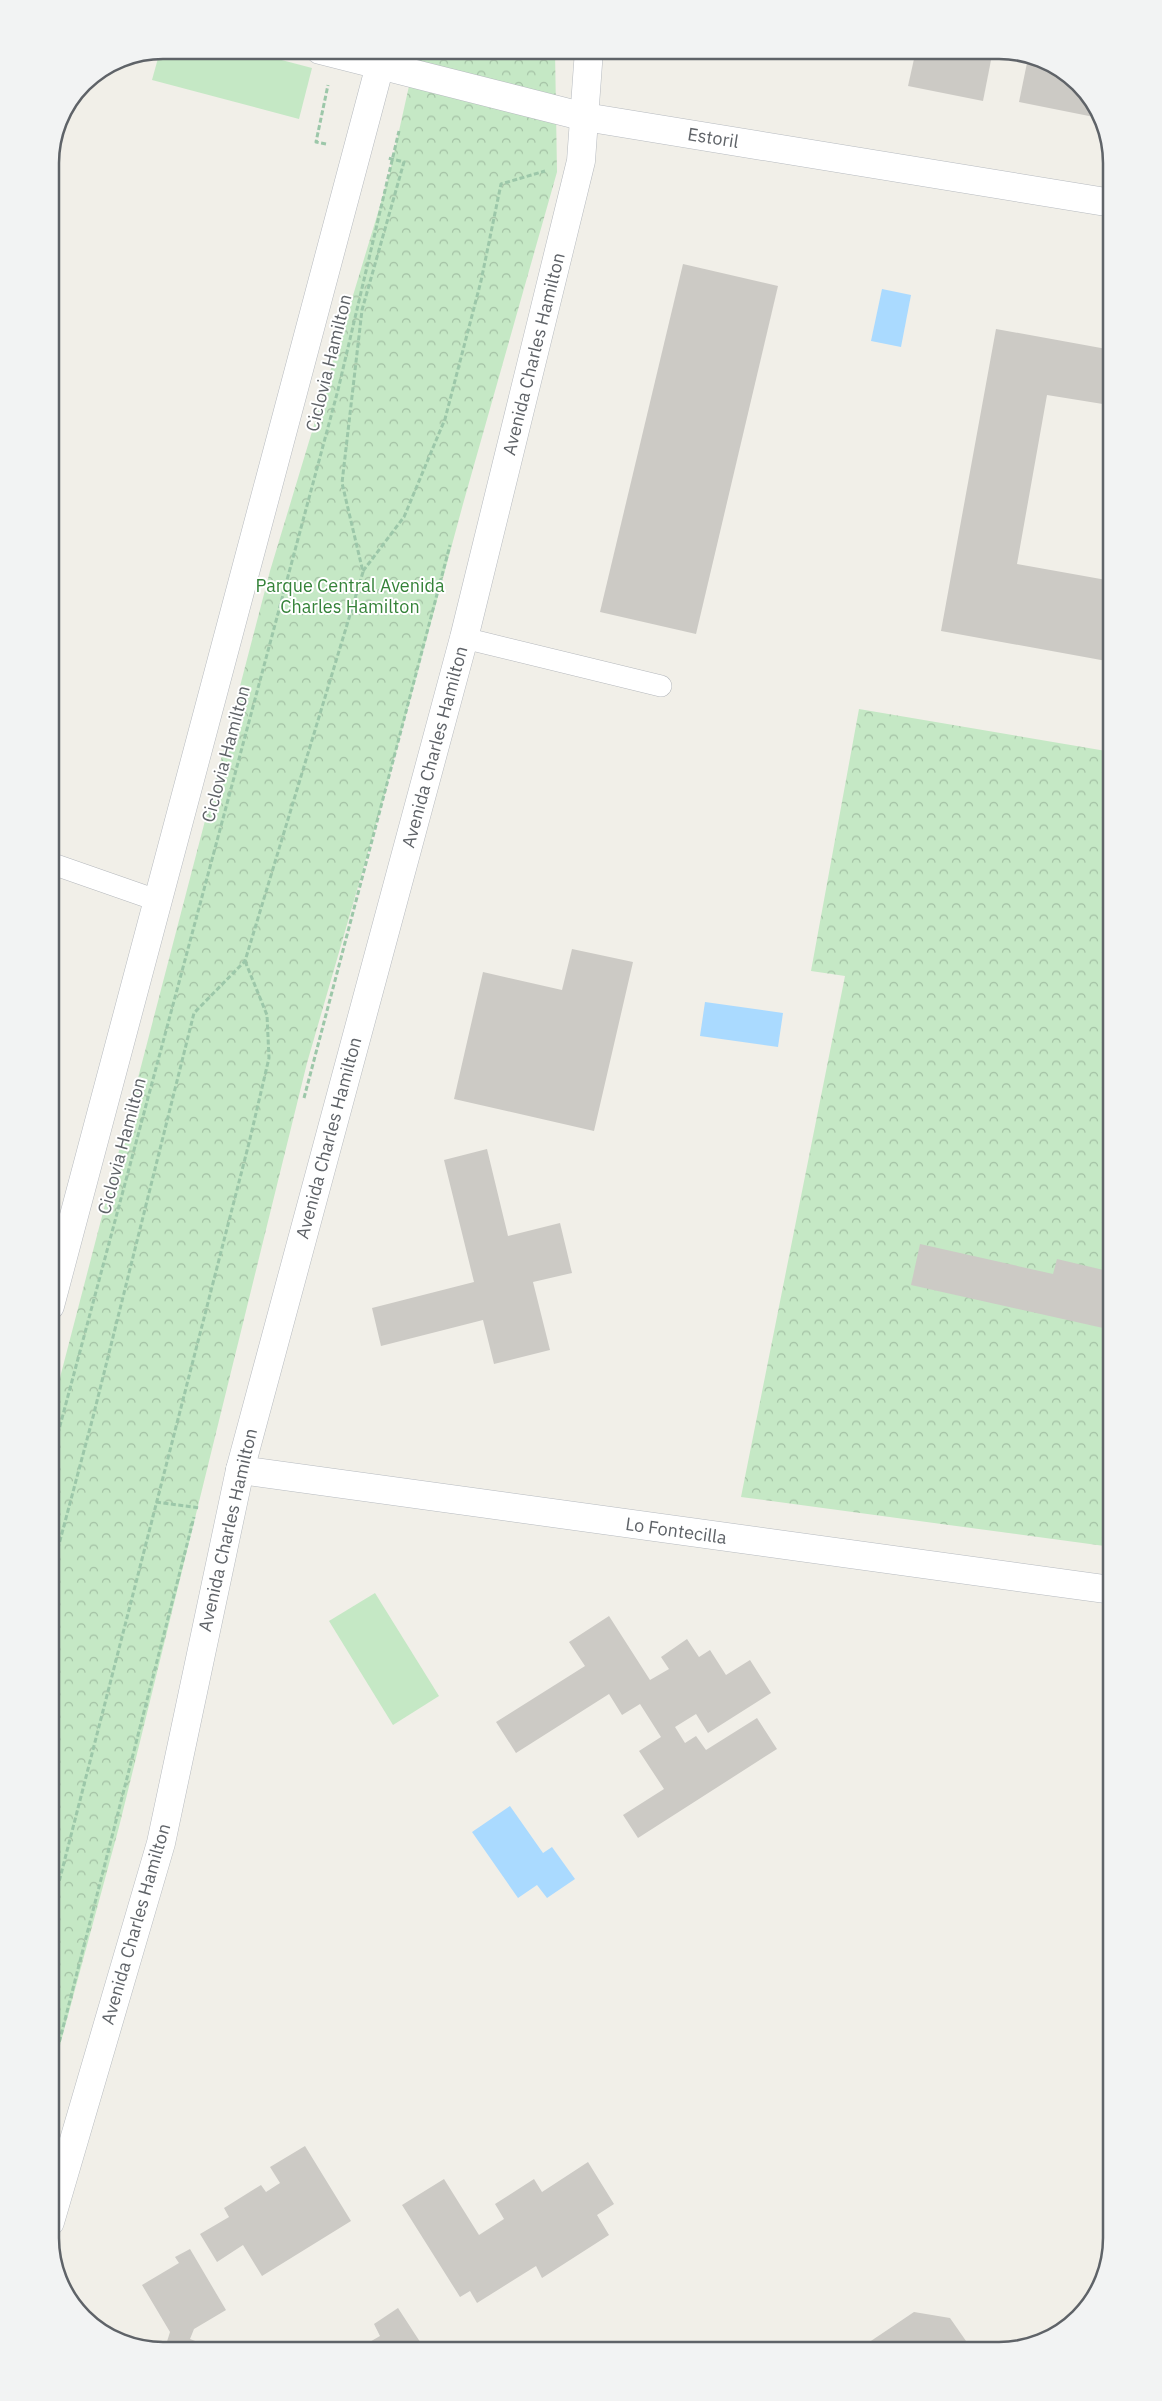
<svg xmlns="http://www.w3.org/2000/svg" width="1162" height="2401" viewBox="0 0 1162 2401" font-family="'IBM Plex Sans',sans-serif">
  <defs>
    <pattern id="park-crowns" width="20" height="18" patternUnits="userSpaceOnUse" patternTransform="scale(1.25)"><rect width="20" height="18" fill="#c5e8c5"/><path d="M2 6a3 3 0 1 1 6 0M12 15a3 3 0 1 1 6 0" fill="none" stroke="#a3c0a4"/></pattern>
  </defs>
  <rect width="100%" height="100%" fill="#f1efe8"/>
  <!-- grass -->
  <g fill="#c5e8c5">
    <path d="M163,50H243L312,68L299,119L152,80L160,51Z"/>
    <path d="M375,1593L439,1696L393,1725L329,1621Z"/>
  </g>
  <!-- park -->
  <g fill="url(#park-crowns)">
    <path d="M417,50H555L557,172L463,504L383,800L307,1063L119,1827L50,2082V1416L270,571L389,176Z"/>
    <path d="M859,709L1112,752V1547L741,1497L845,976L811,971Z"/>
  </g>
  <!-- water -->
  <g fill="#aadaff">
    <path d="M882,289L911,295L901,347L871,341Z"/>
    <path d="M705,1002L783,1013L778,1047L700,1036Z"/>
    <path d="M510,1806L543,1853L552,1847L575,1879L547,1898L537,1885L518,1898L472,1832Z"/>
  </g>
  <!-- building -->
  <g fill="#cccac5">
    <path d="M916,50H993L983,101L908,86Z"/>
    <path d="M1028,58L1067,73L1095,110L1094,117L1019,102Z"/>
    <path d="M683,264L778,286L696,634L600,612Z"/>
    <path d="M996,329L1112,350V387L1109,405L1047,395L1017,564L1112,581V662L941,631Z"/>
    <path d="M572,949L633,962L594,1131L454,1099L483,972L562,990Z"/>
    <path d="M487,1149L508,1236L560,1223L572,1273L533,1282L550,1350L494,1364L483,1320L381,1346L372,1308L474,1282L444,1160Z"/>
    <path d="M920,1244L1053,1274L1057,1259L1112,1272V1330L911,1285Z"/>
    <path d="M609,1616L650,1680L669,1669L661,1657L687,1639L699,1657L710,1650L726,1675L750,1660L771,1693L708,1733L696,1714L675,1727L685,1743L696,1736L706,1750L757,1718L777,1749L638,1838L623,1815L664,1789L639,1751L661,1737L640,1704L622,1715L609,1694L516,1753L496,1722L585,1666L569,1642Z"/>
    <path d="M305,2146L351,2221L262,2276L243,2245L217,2262L200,2234L229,2217L224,2208L261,2185L266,2192L280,2183L270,2167Z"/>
    <path d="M588,2162L614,2204L597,2215L609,2235L542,2278L536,2266L477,2303L470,2291L460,2297L402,2205L444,2179L479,2235L504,2219L495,2204L534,2179L542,2192Z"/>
    <path d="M190,2249L226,2310L194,2329L190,2339L221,2351H164L170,2332L142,2285L179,2263L175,2257Z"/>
    <path d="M398,2308L426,2351H354L380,2336L374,2324Z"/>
    <path d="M914,2312L950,2318L973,2351H856Z"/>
  </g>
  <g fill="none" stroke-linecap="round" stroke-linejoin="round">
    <!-- lane casing -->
    <g stroke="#b5b8bc" stroke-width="22">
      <g id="lane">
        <path d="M464,638L661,686"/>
        <path d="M50,863L159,901"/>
      </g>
    </g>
    <!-- secondary casing -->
    <g stroke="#b6babf" stroke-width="29">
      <g id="secondary">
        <path d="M320,50L585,117L1112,203"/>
        <path d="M50,1306L384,50"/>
        <path d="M240,1470L1112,1590"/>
        <path d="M50,2222L161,1843L240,1470L464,638L581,161L589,50"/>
      </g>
    </g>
    <!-- path -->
    <g stroke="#9cc7a9" stroke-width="3" stroke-dasharray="5 2.5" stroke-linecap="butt">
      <path d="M326,144L316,142L328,85"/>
      <path d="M363,571L404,517L445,419L481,281L501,184L545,171"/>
      <path d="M304,1098L450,545"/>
      <path d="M50,1463L338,390L399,131"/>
      <path d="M156,1502L200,1508"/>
      <path d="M50,1578L93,1417L194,1013L245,961L363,572L342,483L362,310L404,162L388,158"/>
      <path d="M50,1917L249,1143L269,1058L267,1015L245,961"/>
      <path d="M50,2078L194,1517"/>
    </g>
    <!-- lane -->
    <use href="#lane" stroke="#fff" stroke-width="21"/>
    <!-- secondary -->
    <use href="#secondary" stroke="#fff" stroke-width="28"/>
  </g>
  <g text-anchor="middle" stroke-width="4" stroke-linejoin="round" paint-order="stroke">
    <!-- street labels -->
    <g font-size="18" fill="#5f6368" stroke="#fff">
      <text transform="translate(713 138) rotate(9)" y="6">Estoril</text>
      <text transform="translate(534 354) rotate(-76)" y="6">Avenida Charles Hamilton</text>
      <text transform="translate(329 363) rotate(-76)" y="6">Ciclovia Hamilton</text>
      <text transform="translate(435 747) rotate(-75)" y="6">Avenida Charles Hamilton</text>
      <text transform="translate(226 754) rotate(-75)" y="6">Ciclovia Hamilton</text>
      <text transform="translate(329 1138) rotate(-75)" y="6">Avenida Charles Hamilton</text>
      <text transform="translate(122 1146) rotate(-75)" y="6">Ciclovia Hamilton</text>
      <text transform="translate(228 1530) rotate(-77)" y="6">Avenida Charles Hamilton</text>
      <text transform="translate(676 1531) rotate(8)" y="6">Lo Fontecilla</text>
      <text transform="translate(136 1924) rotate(-74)" y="6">Avenida Charles Hamilton</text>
    </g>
    <!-- park labels -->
    <g font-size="18" fill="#348238" stroke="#fff">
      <text x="350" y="592">Parque Central Avenida<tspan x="350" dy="21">Charles Hamilton</tspan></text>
    </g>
  </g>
  <!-- crop -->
  <path d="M0 0H1162V2401H0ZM163 59H999A104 104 0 0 1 1103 163V2238A104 104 0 0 1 999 2342H163A104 104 0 0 1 59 2238V163A104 104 0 0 1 163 59Z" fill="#f2f3f3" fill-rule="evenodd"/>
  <path fill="none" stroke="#5f6368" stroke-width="2.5" d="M163 59H999A104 104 0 0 1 1103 163V2238A104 104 0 0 1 999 2342H163A104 104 0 0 1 59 2238V163A104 104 0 0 1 163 59Z"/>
</svg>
